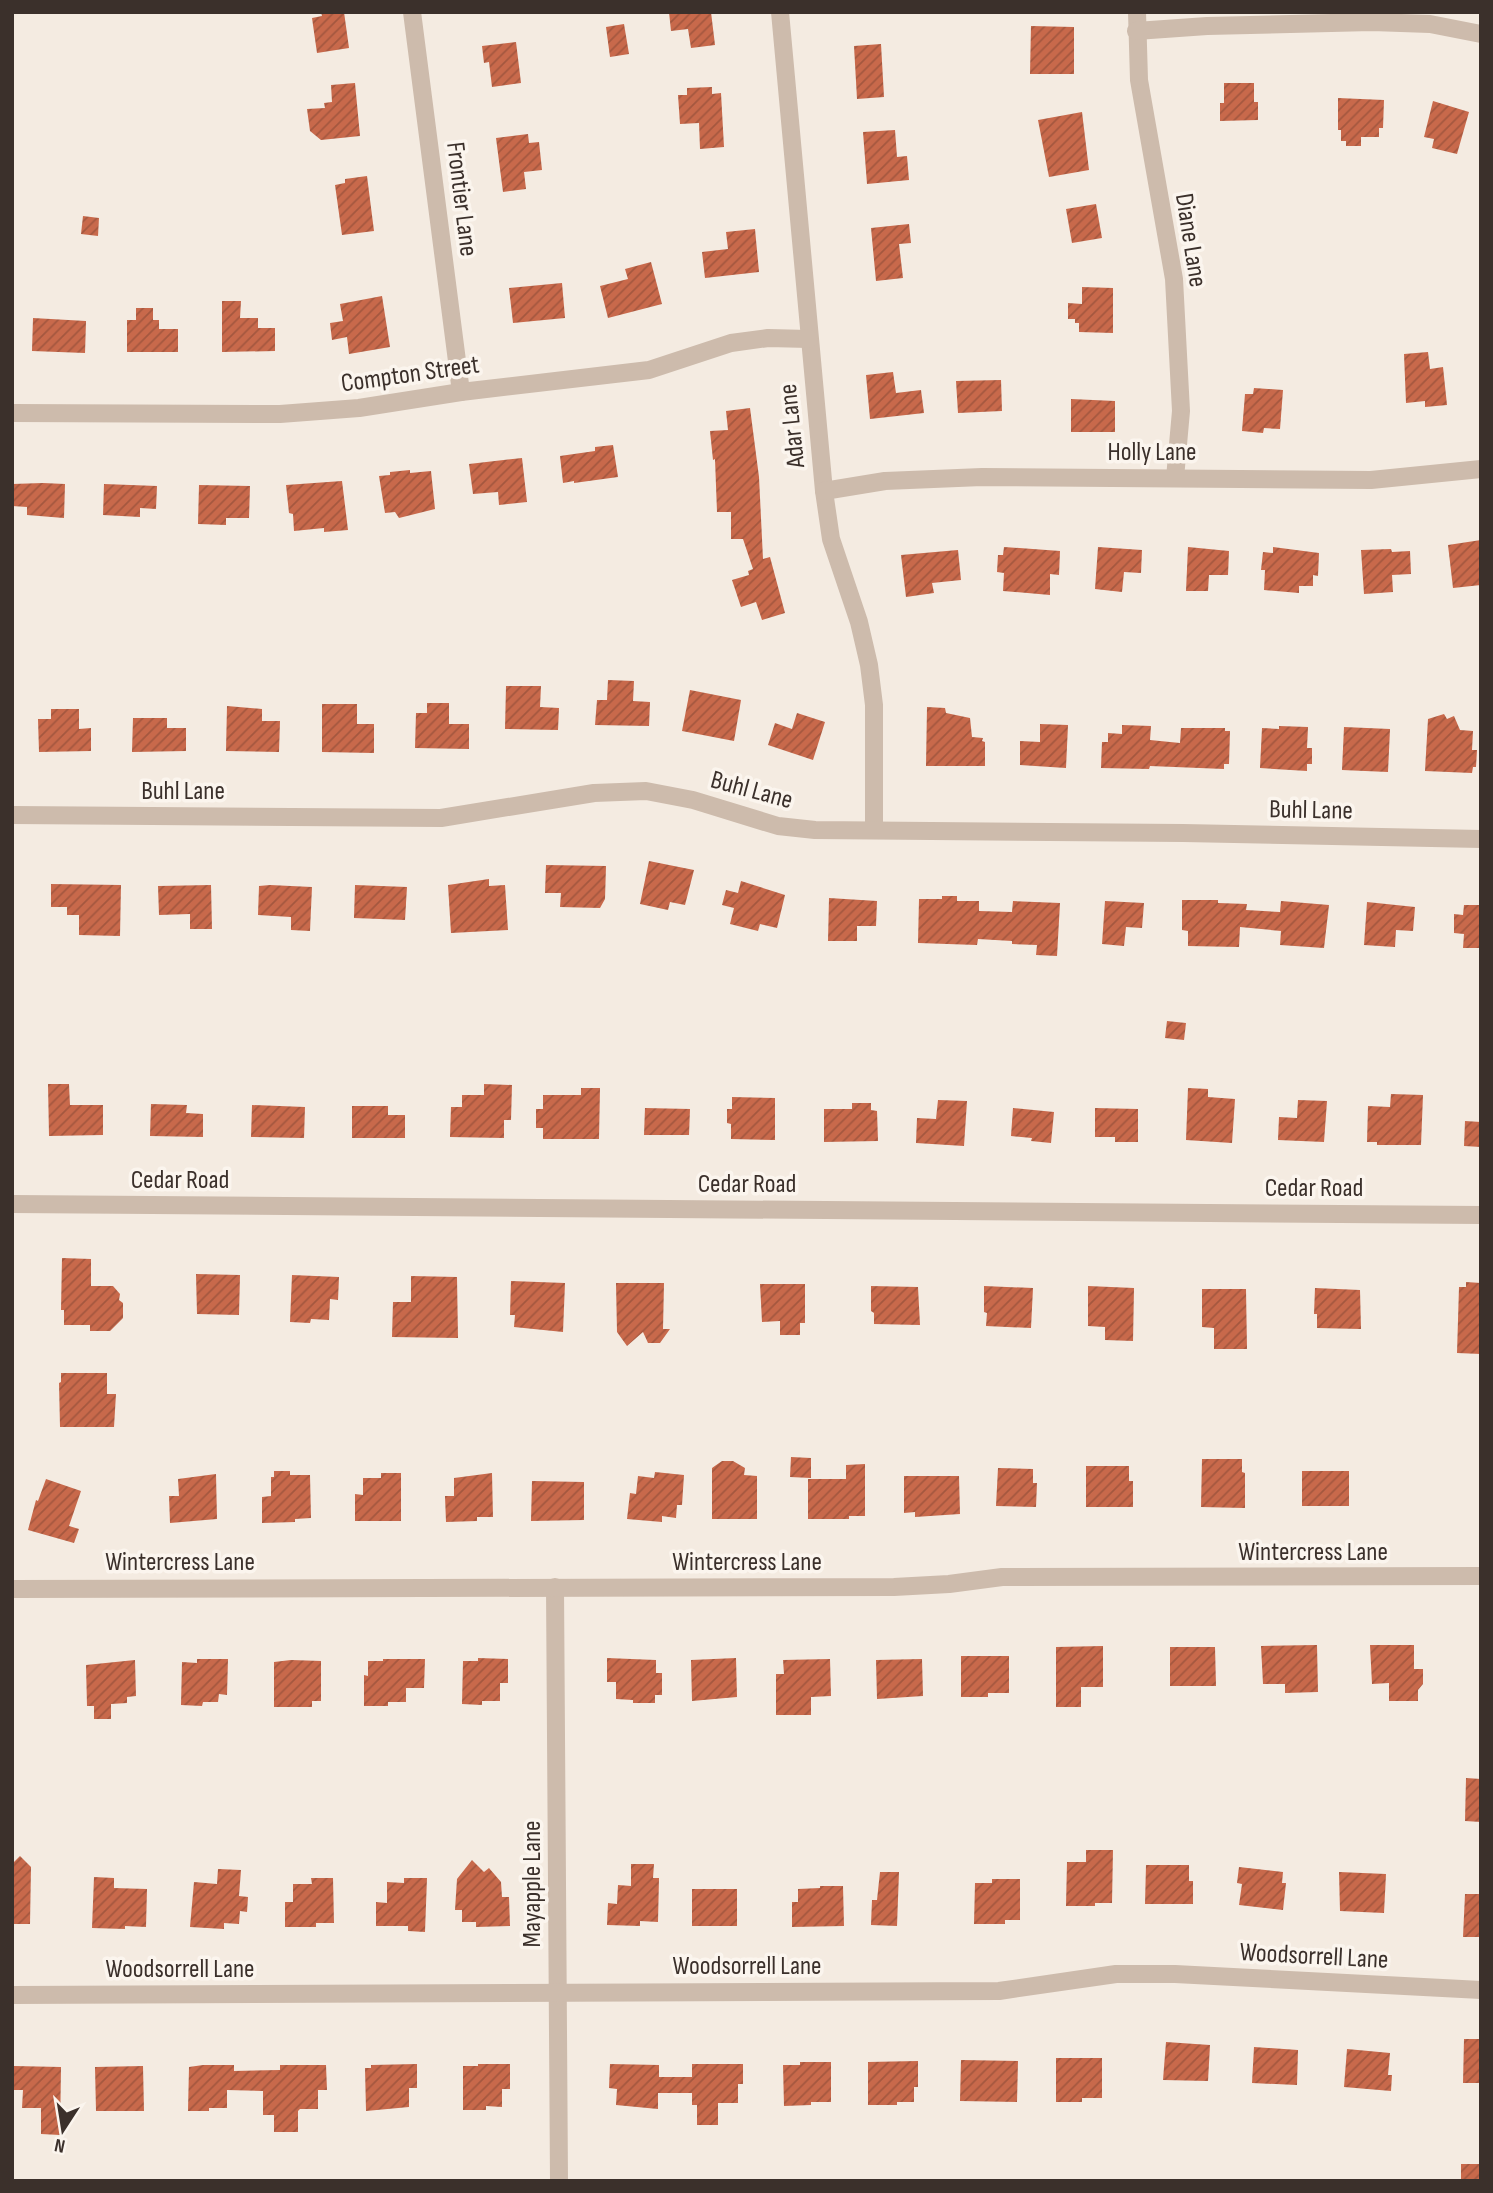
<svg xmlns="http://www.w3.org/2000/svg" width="1493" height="2193" viewBox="0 0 1493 2193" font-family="'Sofia Sans Condensed',sans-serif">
  <defs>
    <pattern id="building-hatch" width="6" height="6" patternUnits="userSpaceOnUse" patternTransform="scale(1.75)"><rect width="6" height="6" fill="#c8694b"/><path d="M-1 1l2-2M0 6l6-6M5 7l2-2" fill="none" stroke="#a4573f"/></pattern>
  </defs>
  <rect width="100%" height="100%" fill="#f4ebe1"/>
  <!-- building -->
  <g fill="url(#building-hatch)">
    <path d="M321,12H344L349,48L317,53L312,18L322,16Z"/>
    <path d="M669,12H711L715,45L691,48L688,29L671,31Z"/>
    <path d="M624,24L629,54L610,57L606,27Z"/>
    <path d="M1031,26L1074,27V74H1030Z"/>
    <path d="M516,42L521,83L492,87L489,62L484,63L482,46Z"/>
    <path d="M881,44L884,97L857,99L854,46Z"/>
    <path d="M355,83L360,136L321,140L310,131L307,109L325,108L324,103L332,102L331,85Z"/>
    <path d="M1224,83H1254V102H1258V120L1220,121V103H1224Z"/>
    <path d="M712,87V94L721,93L724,147L700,149L699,123L680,124L678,95H687V88Z"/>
    <path d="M1338,98L1384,100L1383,128H1379V137H1361V146H1346V141H1341V130H1338Z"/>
    <path d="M1433,101L1469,112L1457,154L1432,148L1434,139L1424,137Z"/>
    <path d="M1082,112L1089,170L1049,177L1038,120Z"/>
    <path d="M895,130L897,157L907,156L909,180L867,184L863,132Z"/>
    <path d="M528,134L529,143L539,142L542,170L524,172L526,189L503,192L496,138Z"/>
    <path d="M367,176L374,231L342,235L335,185L345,183V179Z"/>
    <path d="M1096,204L1102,238L1072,243L1066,209Z"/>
    <path d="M83,216L99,218L98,236L81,234Z"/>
    <path d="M909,224L911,243L899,244L903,278L876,281L871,228Z"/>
    <path d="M755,229L759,272L705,278L702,252L728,249L726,232Z"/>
    <path d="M651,262L662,304L608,318L600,286L628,279L625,269Z"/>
    <path d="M562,283L565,318L513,323L509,288Z"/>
    <path d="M1082,287L1113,288V333L1079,332V323H1075V319H1068V303L1082,304Z"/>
    <path d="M382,296L390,347L349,354L347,337L332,340L330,323L343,321L340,304Z"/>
    <path d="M222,301H241L240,318H258V328H275V351L222,352Z"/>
    <path d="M136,308H153V320H159V329H178V352H127V320H136Z"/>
    <path d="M33,318L86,321L85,353L32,351Z"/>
    <path d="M1428,352L1430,369L1443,367L1447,405L1425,407V401L1406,403L1404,354Z"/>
    <path d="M893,372L896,393L921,390L924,413L870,419L866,375Z"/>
    <path d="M1001,380L1002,411L958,413L956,381Z"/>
    <path d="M1254,388L1283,390L1280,429L1264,428L1263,433L1242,431L1245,394H1253Z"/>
    <path d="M1071,399L1115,401V432H1071Z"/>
    <path d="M750,408L759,477L763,559L770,557L785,613L762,620L756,602L741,607L732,580L749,575L748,571L753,569L743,539H731V512H717L715,459L713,460L710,431L728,430L726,411Z"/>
    <path d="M613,445L618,477L574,483V481L563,483L560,456L595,451V447Z"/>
    <path d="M522,458L527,502L499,505L498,492L473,494L469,464Z"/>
    <path d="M410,470V473L431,471L435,509L399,518L395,512L385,513L379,476L390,475V472Z"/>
    <path d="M342,481L348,530L324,532V528L294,531L293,514L289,513L286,485Z"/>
    <path d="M43,483L65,484L64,518L27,515V507L12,506V484Z"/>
    <path d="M104,484L157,486L156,509L140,508V517L103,515Z"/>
    <path d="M199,485L250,486L249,518H226V525L198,524Z"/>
    <path d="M1481,540V585L1453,588L1448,545Z"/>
    <path d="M1004,547L1060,551L1059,575L1050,574V595L1003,591L1004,573L997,572L998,555H1003Z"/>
    <path d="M1098,547L1142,550L1141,573L1124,572L1122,592L1095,589Z"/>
    <path d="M1188,547L1229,551L1228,575H1209L1208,591H1186Z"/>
    <path d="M1273,547L1319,553L1318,576L1313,575V586H1299V593L1264,590L1265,570H1261L1263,552L1273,553Z"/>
    <path d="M1391,549L1392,552L1410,551L1411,574L1392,575L1393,592L1364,594L1361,550Z"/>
    <path d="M958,550L961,580L932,583L934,593L906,597L901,555Z"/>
    <path d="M608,680L634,681L633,701L650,702L649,726L595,725L597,700H607Z"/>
    <path d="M506,686H541L540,707L559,708L558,730L505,729Z"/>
    <path d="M690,690L741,700L734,741L682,731Z"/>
    <path d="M427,703H449V724H469V749L415,748L416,713H427Z"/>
    <path d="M322,704H357V724H374V753L322,752Z"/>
    <path d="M227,706L262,709V721H280L279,752L226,751Z"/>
    <path d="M927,707L945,708L946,713L970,718L972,737L983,738L982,741L985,742V766H926Z"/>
    <path d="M51,709H79V729L91,728V751L39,752L38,719H51Z"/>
    <path d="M797,713L825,722L813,760L768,745L775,723L792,729Z"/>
    <path d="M1444,714L1447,719L1454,716L1460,730L1473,731L1472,750H1477L1476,767H1473L1472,773L1425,771L1428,719Z"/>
    <path d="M133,718H167V728H186V751L132,752Z"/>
    <path d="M1040,724L1068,725L1066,768L1020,765V741L1040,742Z"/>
    <path d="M1122,725L1151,726L1150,740L1180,743L1181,728H1225V731H1230L1229,764H1224V769L1150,766L1149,769L1101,768L1102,742H1108V733L1122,734Z"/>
    <path d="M1279,726L1308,727L1307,748H1312V764H1307V771L1260,768L1262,728L1279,729Z"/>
    <path d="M1344,727L1390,729L1388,772L1342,770Z"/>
    <path d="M649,861L694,870L685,905L670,902L668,910L640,904Z"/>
    <path d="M546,865L606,866L605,899L600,908L560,907L561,893H545Z"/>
    <path d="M489,879V886L505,885L508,930L451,933L448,885Z"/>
    <path d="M741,881L785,895L777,928L760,924L758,931L730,924L734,908L722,905L726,890L738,893Z"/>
    <path d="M51,884L121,885L120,936L79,935V915H67V907H51Z"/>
    <path d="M211,885L212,929H190V914L159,915L158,886Z"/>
    <path d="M270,885L312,887L310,931L291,930V917L258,915L259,886Z"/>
    <path d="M355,885L407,887L405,920L354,918Z"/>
    <path d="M942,896H957V901H979V911L1012,912L1013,901L1060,903L1057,956L1036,955L1037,945L1012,944V941L978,939L977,945L918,943L919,899H942Z"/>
    <path d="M829,898L877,901L876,926H857V941H828Z"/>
    <path d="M1182,900H1218V903L1247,904L1246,910L1280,912L1281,901L1329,905L1324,948L1280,945L1281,931L1240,927L1239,947L1188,946V931L1182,930Z"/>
    <path d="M1105,901L1144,903L1142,928L1126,927L1124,946L1102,944Z"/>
    <path d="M1367,902L1415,907L1413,931L1396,930L1395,947L1364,945Z"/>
    <path d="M1464,905H1481V948H1463L1464,934L1454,933V914L1463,915Z"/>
    <path d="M1167,1021L1186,1023L1184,1040L1165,1038Z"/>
    <path d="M48,1084H69L70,1105H103V1135L49,1136Z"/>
    <path d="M484,1084L512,1085L511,1120H504V1138L450,1137L451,1107H462V1095H484Z"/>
    <path d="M581,1088H600L599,1139H543V1128H536V1109H543V1095H581Z"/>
    <path d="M1188,1088L1208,1089V1097L1235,1099L1232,1143L1186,1140Z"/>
    <path d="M1391,1094L1423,1095L1421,1145H1377V1142H1367L1368,1106L1390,1107Z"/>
    <path d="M732,1097L775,1098V1140L731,1139V1124L727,1123V1109H732Z"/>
    <path d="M938,1100L967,1101L964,1146L916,1143L917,1118L936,1119Z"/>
    <path d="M1298,1100L1327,1101L1324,1142L1278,1140L1279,1117L1297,1118Z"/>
    <path d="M852,1103H871V1110L877,1111L878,1141L824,1142V1109H852Z"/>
    <path d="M151,1104L187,1105L186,1113L203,1114V1137L150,1136Z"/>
    <path d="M252,1105L305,1107L304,1138L251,1137Z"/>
    <path d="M352,1106H388V1115H405V1138H352Z"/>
    <path d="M645,1108L690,1109L689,1135H644Z"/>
    <path d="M1013,1108L1054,1112L1051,1143L1031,1141L1032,1138L1011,1136Z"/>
    <path d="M1095,1108L1138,1109V1142H1115V1137H1095Z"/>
    <path d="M1465,1121L1481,1122V1147L1464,1146Z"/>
    <path d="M62,1258L91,1259V1286H113L120,1294L119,1300L123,1303V1318L110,1331H90V1325H64V1310H61Z"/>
    <path d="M196,1274L240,1275L239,1315L197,1314Z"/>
    <path d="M292,1275L339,1277L338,1300L330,1299L329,1320L311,1319L310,1323L290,1322Z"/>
    <path d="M411,1276L457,1277L458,1338L392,1337L393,1302H411Z"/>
    <path d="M511,1281L565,1283L563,1332L514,1327L515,1315H510Z"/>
    <path d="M1466,1282L1481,1283V1354L1457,1353L1459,1287H1466Z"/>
    <path d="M616,1283H664L663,1329H670L660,1343H648L643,1332L627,1346L617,1332Z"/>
    <path d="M760,1284H805V1323H800V1335H780V1321L762,1322Z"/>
    <path d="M871,1286L918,1287L920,1325L874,1324V1313L871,1311Z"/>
    <path d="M984,1286L1033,1288L1031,1328L986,1326L987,1313L984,1312Z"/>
    <path d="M1088,1286L1134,1288L1133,1341L1105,1340V1327L1088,1326Z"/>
    <path d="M1315,1288L1360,1290L1361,1329L1317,1328V1314H1314Z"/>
    <path d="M1202,1289H1246L1247,1349H1214V1328L1202,1327Z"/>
    <path d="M61,1373H107V1394H116L114,1427H60L59,1383L61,1382Z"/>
    <path d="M791,1457L811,1458V1478L790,1477Z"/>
    <path d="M1202,1459H1242V1472L1245,1473V1508L1201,1507Z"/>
    <path d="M722,1461H733L745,1468L744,1475L757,1476V1519H712V1468Z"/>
    <path d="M865,1464V1516H849V1519H808V1479H846V1465Z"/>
    <path d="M1086,1466H1129V1481H1133V1507H1086Z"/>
    <path d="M998,1468L1033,1469V1483H1037L1036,1507L996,1506Z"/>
    <path d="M274,1471H290V1475H310L311,1518L295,1519V1522L262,1523V1497L271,1496V1477H274Z"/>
    <rect x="1302" y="1471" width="47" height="35"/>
    <path d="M655,1472L684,1475L682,1505H677L676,1518L662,1516V1522L627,1519L630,1493L636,1494L638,1476L654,1478Z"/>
    <path d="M381,1473H401V1521H355V1494L363,1495V1478H381Z"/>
    <path d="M492,1473L493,1517H477V1521L446,1522L445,1496H454V1478Z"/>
    <path d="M216,1474L217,1519L170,1523L169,1496H179L178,1479Z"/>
    <path d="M904,1476H959L960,1514L915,1517V1512L904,1513Z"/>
    <path d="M46,1479L81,1491L69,1526L79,1529L74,1543L28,1530L36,1500L38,1501Z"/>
    <path d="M532,1481L584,1482V1520L531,1521Z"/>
    <path d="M1317,1645L1318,1692L1285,1693V1684H1263L1261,1646Z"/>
    <path d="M1370,1645H1414V1669H1423V1684L1418,1690V1701H1389V1683L1372,1684Z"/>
    <path d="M1103,1646V1687H1081V1707H1056V1647Z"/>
    <path d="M1170,1647H1215L1216,1686H1170Z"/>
    <path d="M961,1656H1009V1693H988V1697H961Z"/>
    <path d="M478,1658L508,1659V1683H500V1701H482V1705L462,1704L463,1661H478Z"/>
    <path d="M607,1658L656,1660V1673H662V1695H655V1703H633V1700L616,1699V1682H607Z"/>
    <path d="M736,1658L737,1697L692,1701L691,1660Z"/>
    <path d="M197,1659H228L227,1695L219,1694L218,1702H203L202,1706L181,1705L182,1662L197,1663Z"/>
    <path d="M383,1659H425L424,1688H406V1702H388V1706H364V1675L368,1676V1661H383Z"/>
    <path d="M830,1659L831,1696L811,1697V1715H776V1674H784L783,1660Z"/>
    <path d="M922,1659L923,1696L877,1699L876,1660Z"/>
    <path d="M135,1660L136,1696L127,1697V1703L111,1704V1719H94V1706H87L86,1665Z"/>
    <path d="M291,1660L321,1661V1701H312V1707H274V1662Z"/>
    <path d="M1466,1778L1481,1779V1822L1465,1821Z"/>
    <path d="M1086,1850H1113L1112,1903H1095V1906H1066L1067,1862H1086Z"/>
    <path d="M20,1856L31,1867L30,1924H12V1864Z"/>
    <path d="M472,1860L484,1872L489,1868L501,1882L502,1897H509L510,1926L476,1927V1922H462V1910H455L457,1879Z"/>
    <path d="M631,1864H654L653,1878H659L658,1922L640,1921V1926L607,1925L608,1903L617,1904L618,1885L631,1886Z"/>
    <path d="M1146,1865H1189V1881H1193V1904H1145Z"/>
    <path d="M1239,1867L1283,1872L1282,1883H1286L1283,1910L1239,1905L1242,1884L1237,1883Z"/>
    <path d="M218,1869L241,1870L239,1896L248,1897L247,1912L240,1911L239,1924L224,1923V1929L190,1927L194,1882L217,1884Z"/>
    <path d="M880,1872H899L897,1926L871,1925L872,1900H877Z"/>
    <path d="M1339,1872L1386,1874L1384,1913L1340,1911Z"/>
    <path d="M94,1877L114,1878V1888L147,1889L146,1927L125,1926V1929L92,1928Z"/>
    <path d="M311,1878H333L334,1923H316V1927H285V1902H293V1884H312Z"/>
    <path d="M404,1878H427L425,1932L408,1931V1926H376V1902L387,1903V1882L404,1883Z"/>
    <path d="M992,1879H1020V1920H1005V1924H974L975,1883H992Z"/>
    <path d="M820,1886H843L844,1926L792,1927V1902H798V1889L820,1888Z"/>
    <rect x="692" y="1889" width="45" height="37"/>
    <path d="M1465,1894H1481L1479,1937H1463Z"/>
    <path d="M1464,2039H1481V2083H1463Z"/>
    <path d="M1166,2042L1210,2045L1208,2081L1163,2080Z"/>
    <path d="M1254,2047L1298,2050L1297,2085L1252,2083Z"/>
    <path d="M1347,2049L1390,2053L1388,2075H1392L1391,2091L1344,2087Z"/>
    <path d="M1056,2058H1102V2098H1082V2102H1056Z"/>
    <path d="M961,2060L1018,2061L1017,2102L960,2101Z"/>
    <path d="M918,2061V2087H914V2102H897V2105H868V2062Z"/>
    <path d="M800,2062H831V2102H811V2105L784,2106L783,2065H800Z"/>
    <path d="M417,2064V2088H409V2107L366,2111L365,2068H371V2065Z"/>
    <path d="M478,2064H510V2089H502V2107L486,2106V2110H463V2066H478Z"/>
    <path d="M610,2064L659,2065V2077H692V2064H743V2084H738V2103H718V2125H697V2105H692V2093H658V2109L616,2105L617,2089L609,2088Z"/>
    <path d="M203,2065H234V2071L280,2070V2065H326L327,2090H318V2109H300L298,2111V2132H274V2115H263V2091L227,2090V2108H209V2111H188L189,2067Z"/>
    <path d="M14,2066L61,2067L60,2135L41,2134V2108H22L23,2090H13Z"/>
    <path d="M143,2066L144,2111H96L95,2067Z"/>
    <rect x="1461" y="2164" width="20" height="17"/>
  </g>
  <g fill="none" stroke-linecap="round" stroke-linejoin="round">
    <!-- minor -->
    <g stroke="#cdbbac" stroke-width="18">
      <path d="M412,12L461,392"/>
      <path d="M780,12L824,491L831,539L859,622L869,665L874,705V829"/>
      <path d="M1137,12L1139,80L1174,279L1181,411L1175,478"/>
      <path d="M1136,31L1207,26L1372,22L1430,24L1481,34"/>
      <path d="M12,413L280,414L359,408L461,392L649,370L731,343L768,338L809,339"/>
      <path d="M824,491L885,481L982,477L1371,480L1481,469"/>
      <path d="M12,815L441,818L594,793L646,791L693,800L778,826L815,830L1183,833L1481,839"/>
      <path d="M12,1204L1481,1215"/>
      <path d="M555,1587L559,2181"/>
      <path d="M12,1589L894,1587L949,1584L1002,1577L1481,1576"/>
      <path d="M12,1995L999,1991L1116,1974H1175L1481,1990"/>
    </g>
  </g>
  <g text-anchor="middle" stroke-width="7" stroke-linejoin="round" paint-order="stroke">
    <!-- street labels -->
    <g font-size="26" fill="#3b302b" stroke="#fbf5ee">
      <text transform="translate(463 199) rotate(83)" y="9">Frontier Lane</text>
      <text transform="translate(1192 240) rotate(81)" y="9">Diane Lane</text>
      <text transform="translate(410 373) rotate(-8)" y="9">Compton Street</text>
      <text transform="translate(791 426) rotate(-96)" y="9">Adar Lane</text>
      <text x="1152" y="460">Holly Lane</text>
      <text transform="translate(752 789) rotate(15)" y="9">Buhl Lane</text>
      <text x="183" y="799">Buhl Lane</text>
      <text transform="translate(1311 809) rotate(1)" y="9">Buhl Lane</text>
      <text x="180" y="1188">Cedar Road</text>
      <text x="747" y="1192">Cedar Road</text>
      <text x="1314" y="1196">Cedar Road</text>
      <text x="1313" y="1560">Wintercress Lane</text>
      <text x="180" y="1570">Wintercress Lane</text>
      <text x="747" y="1570">Wintercress Lane</text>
      <text transform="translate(531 1884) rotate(-90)" y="9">Mayapple Lane</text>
      <text transform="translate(1314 1955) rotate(3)" y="9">Woodsorrell Lane</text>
      <text x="747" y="1974">Woodsorrell Lane</text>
      <text x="180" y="1977">Woodsorrell Lane</text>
    </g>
  </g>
  <!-- border -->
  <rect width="1493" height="2193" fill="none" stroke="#3b302b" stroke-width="28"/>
  <!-- north arrow -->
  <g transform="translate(63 2130) rotate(192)" stroke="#fbf5ee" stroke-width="5" paint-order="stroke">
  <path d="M0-5L12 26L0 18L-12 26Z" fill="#3b302b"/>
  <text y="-10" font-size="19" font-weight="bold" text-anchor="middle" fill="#3b302b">N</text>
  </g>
</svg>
